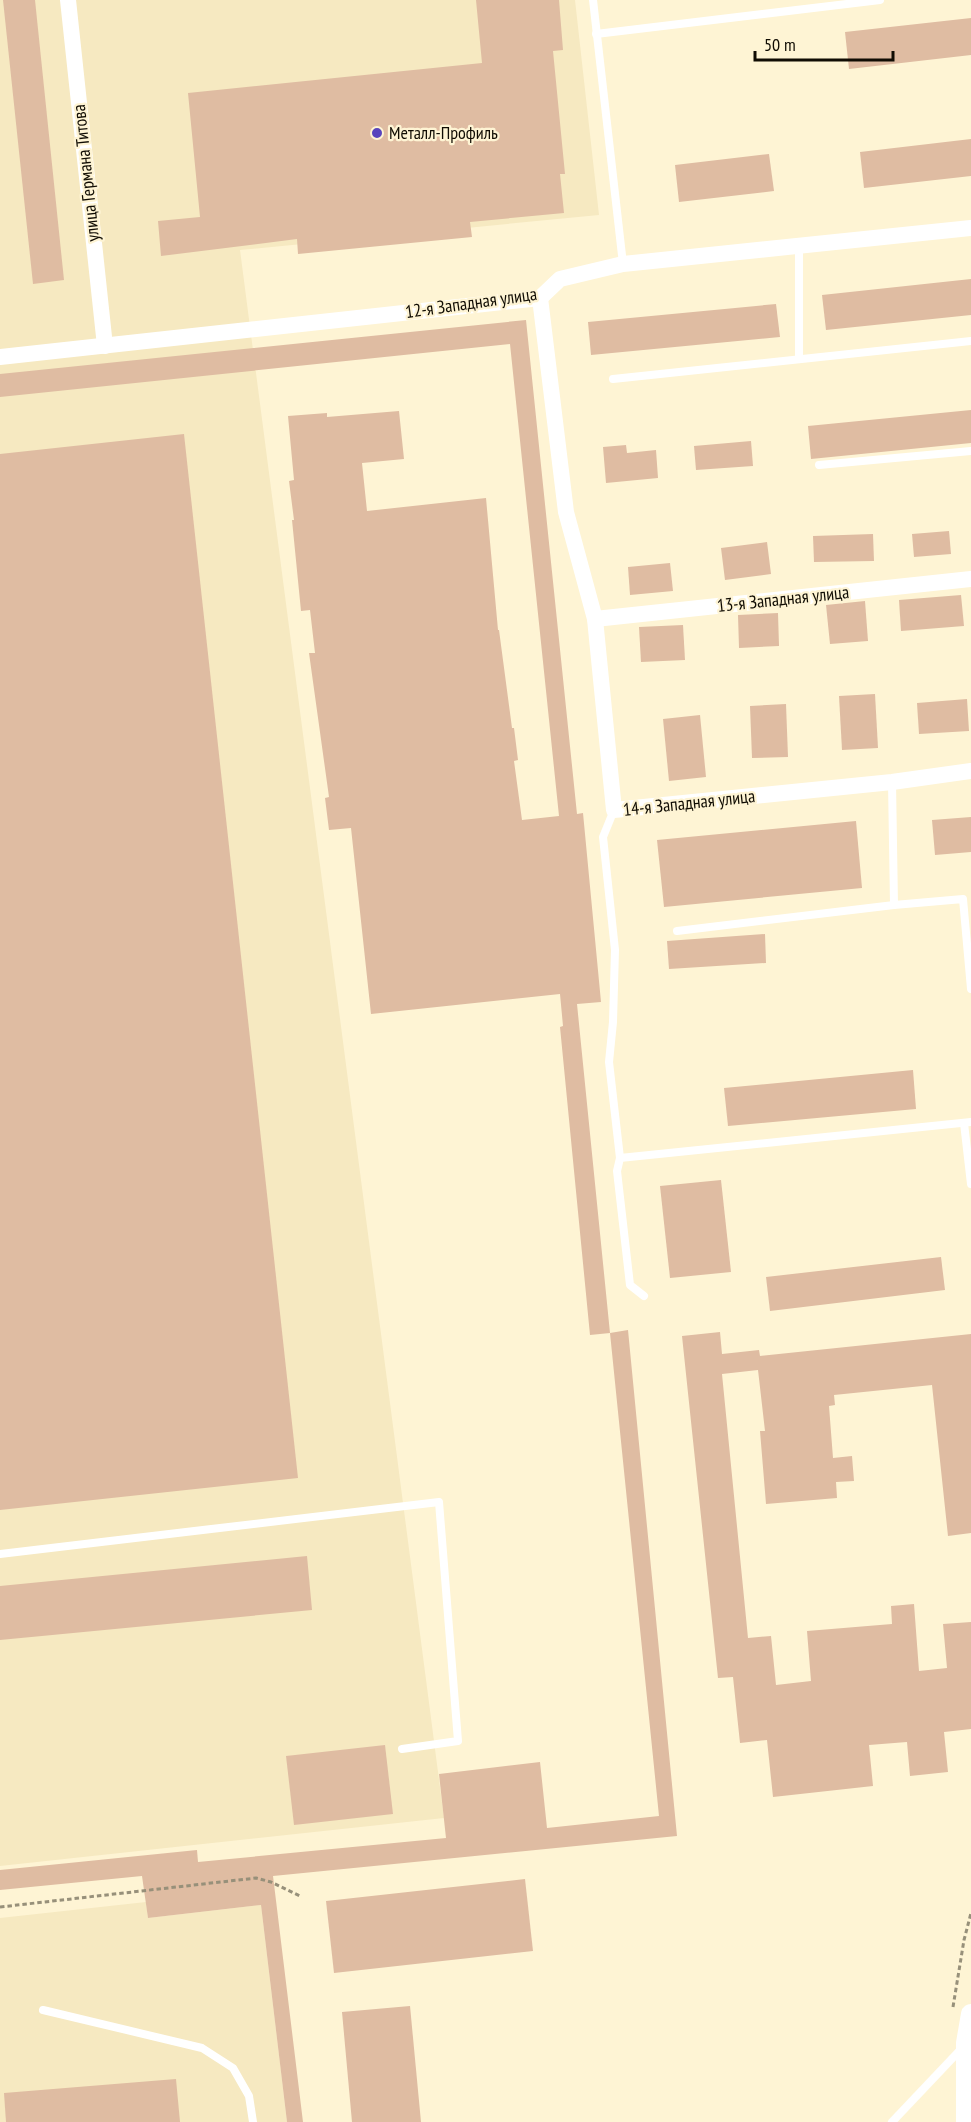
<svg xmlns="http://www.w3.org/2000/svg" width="971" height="2122" viewBox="0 0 971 2122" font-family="'PT Sans Narrow',sans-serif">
  <rect width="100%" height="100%" fill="#fef4d4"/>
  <!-- built -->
  <g fill="#f6e9c1">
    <path d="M0,0H575L599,215L240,250L444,1818L0,1866Z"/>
    <path d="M146,1902L148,1918L261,1905L287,2122H0V1918Z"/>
  </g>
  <!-- building -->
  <g fill="#dfbca2">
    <path d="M3,0H35L64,280L33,284Z"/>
    <path d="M476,0H559L563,50L553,51L565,174H560L564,213L470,222L472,237L298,254L297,239L161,256L158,221L200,217L188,93L482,63Z"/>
    <path d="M971,18V55L849,69L845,32Z"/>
    <path d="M971,139V176L864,188L860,152Z"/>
    <path d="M769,154L774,191L679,202L675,165Z"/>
    <path d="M971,279V315L826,330L822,295Z"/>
    <path d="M776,304L780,337L591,355L588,322Z"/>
    <path d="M526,320L577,814L583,813L601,1002L577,1004L610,1333L590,1335L560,1027L563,1026L560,994L371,1014L351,828L329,830L325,798L329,797L309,653H315L310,610L301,611L292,520H294L289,481L294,480L288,416L327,413V417L399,411L404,459L362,463L367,511L486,498L498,630H499L512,728H514L518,760L514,761L522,820L559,816L510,344L0,397V374Z"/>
    <path d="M971,410V443L811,459L808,426Z"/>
    <path d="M184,434L298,1478L0,1510V454Z"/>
    <path d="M751,441L753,466L696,470L694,446Z"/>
    <path d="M626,445L627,453L656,450L658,478L606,483L603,447Z"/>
    <path d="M949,531L951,554L914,557L912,534Z"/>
    <path d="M873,534L874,561L814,562L813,536Z"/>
    <path d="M767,542L771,574L725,580L721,548Z"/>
    <path d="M670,563L673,591L630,595L628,567Z"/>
    <path d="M961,595L964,626L901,631L899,600Z"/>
    <path d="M865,601L868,641L830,644L826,605Z"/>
    <path d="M778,613L779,646L739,648L738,615Z"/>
    <path d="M683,625L685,660L641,662L639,627Z"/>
    <path d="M875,694L878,748L842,750L839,696Z"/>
    <path d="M967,699L969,731L919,734L917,703Z"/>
    <path d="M786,704L788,757L752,758L750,706Z"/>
    <path d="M700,715L706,777L669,781L663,719Z"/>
    <path d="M971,817V852L935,855L932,820Z"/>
    <path d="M856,821L862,888L664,907L657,840Z"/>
    <path d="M765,934L766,963L669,969L667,941Z"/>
    <path d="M913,1070L916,1109L728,1126L724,1088Z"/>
    <path d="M721,1180L731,1272L670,1278L660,1186Z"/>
    <path d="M941,1257L945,1290L770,1311L766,1277Z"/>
    <path d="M628,1330L677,1836L273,1876L303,2122H287L261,1905L148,1918L142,1876L0,1890V1870L197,1850L198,1862L446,1838L439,1774L540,1762L547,1828L659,1816L610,1333Z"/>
    <path d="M720,1332L722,1354L759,1350L760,1356L971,1334V1533L948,1536L932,1385L834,1395L835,1405L829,1406L833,1458L852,1456L854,1481L836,1482L837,1498L766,1504L760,1431H765L758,1370L722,1374L748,1638L771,1636L776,1685L811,1681L807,1631L892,1624L891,1606L914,1604L919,1671L947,1668L943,1624L971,1622V1729L944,1732L948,1772L910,1776L907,1742L869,1745L873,1786L773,1797L767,1740L740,1743L733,1677L718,1678L682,1336Z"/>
    <path d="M307,1556L312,1610L0,1640V1586Z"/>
    <path d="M385,1745L393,1814L294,1825L286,1756Z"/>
    <path d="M525,1879L533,1951L334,1973L326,1901Z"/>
    <path d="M410,2006L421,2122H352L342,2012Z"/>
    <path d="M176,2079L180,2122H6L4,2093Z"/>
  </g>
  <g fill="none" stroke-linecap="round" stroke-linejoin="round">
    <!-- path -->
    <g stroke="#97907a" stroke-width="3" stroke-dasharray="4.5 3" stroke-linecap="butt">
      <path d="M0,1907L256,1878L271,1882L300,1896"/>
      <path d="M953,2007L964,1940L971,1913"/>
    </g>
    <!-- service -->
    <g stroke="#fff" stroke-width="8">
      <path d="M593,0L623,264"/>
      <path d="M596,34L880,0"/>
      <path d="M799,359V245"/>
      <path d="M613,379L971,341"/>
      <path d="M819,465L971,451"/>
      <path d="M892,782L894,905L963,899L971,989"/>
      <path d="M614,810L603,837L615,950L613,1022L609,1062L620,1158"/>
      <path d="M677,931L894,905"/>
      <path d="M964,1123L971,1184"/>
      <path d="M644,1296L630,1285L617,1171L620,1158L971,1122"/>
      <path d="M0,1554L439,1502L458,1741L402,1749"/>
      <path d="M43,2010L202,2048L233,2068L249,2096L253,2122"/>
      <path d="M892,2122L964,2046"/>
    </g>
    <!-- minor -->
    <g stroke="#fff" stroke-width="16">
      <path d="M68,0L105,346"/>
      <path d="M540,298L566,512L595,619L614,810L892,782L971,771"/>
      <path d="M0,357L540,298L560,279L623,264L971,228"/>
      <path d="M595,619L971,579"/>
    </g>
    <!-- tertiary -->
    <path stroke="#fff" stroke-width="20" d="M966,2122V2043L971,2014"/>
  </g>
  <!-- markers -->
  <circle fill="#5845bd" stroke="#fef4d4" stroke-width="2" cx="377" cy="133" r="6"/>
  <g text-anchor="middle" stroke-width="4.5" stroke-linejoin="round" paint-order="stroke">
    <!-- poi labels -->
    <g font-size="18" fill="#100c03" stroke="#fef4d4" text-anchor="start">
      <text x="389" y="139">Металл-Профиль</text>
    </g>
    <!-- street labels -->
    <g font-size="18" fill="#100c03" stroke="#fef4d4">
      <text transform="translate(86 173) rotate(-96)" y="6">улица Германа Титова</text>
      <text transform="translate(471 303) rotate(-8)" y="6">12-я Западная улица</text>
      <text transform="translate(783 599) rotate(-6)" y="6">13-я Западная улица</text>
      <text transform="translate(689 803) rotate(-6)" y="6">14-я Западная улица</text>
    </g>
  </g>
  <!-- scale -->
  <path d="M755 51v9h138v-9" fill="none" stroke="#100c03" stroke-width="3"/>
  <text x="764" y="51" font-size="18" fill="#100c03" stroke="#fef4d4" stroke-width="4.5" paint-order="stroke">50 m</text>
</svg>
